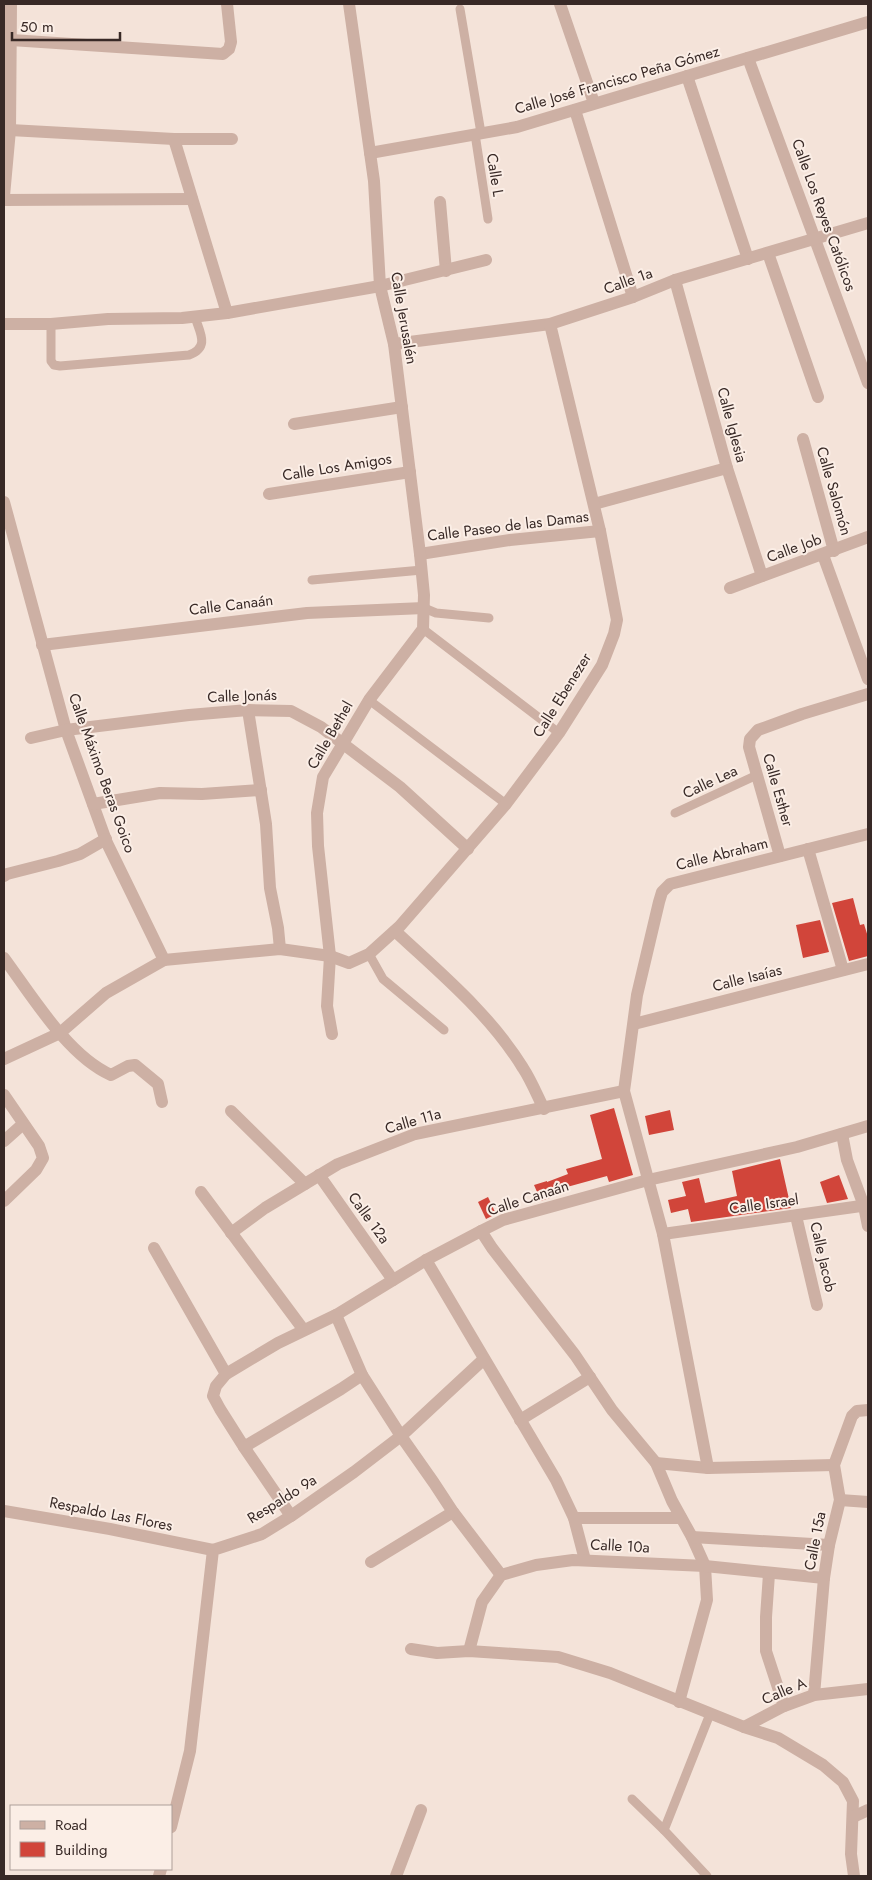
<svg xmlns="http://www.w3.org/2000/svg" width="872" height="1880" viewBox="0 0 872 1880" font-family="Jost,sans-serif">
  <rect width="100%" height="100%" fill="#f4e3d9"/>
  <!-- building -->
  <g fill="#d1453a">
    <path d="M853,898L860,925L864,924L868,937V956L849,961L832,903Z"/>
    <path d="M820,920L829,952L803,958L796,925Z"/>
    <path d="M614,1108L633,1175L609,1182L607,1176L567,1187L569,1191L541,1201L534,1185L547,1181V1182L568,1174L566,1169L602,1159L590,1115Z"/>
    <path d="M670,1110L674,1130L649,1135L645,1116Z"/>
    <path d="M780,1159L791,1208L691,1222L688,1209L671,1213L668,1200L686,1196L682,1182L699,1178L705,1203L737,1196L732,1171Z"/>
    <path d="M839,1175L848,1199L827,1203L820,1182Z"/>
    <path d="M488,1197L496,1214L486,1219L478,1202Z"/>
  </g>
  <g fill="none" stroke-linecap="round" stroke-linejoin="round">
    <!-- service -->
    <g stroke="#cdb0a4" stroke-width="9">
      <path d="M460,9L481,133"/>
      <path d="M475,134L488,219"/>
      <path d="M51,324V361L54,365L60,366L189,355C210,347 200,333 195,317"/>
      <path d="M312,580L422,570"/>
      <path d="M424,608L436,613L489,618"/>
      <path d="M423,629L559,733"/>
      <path d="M369,700L506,804"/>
      <path d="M675,813L757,775"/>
      <path d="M369,954L383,979L444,1030"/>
      <path d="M632,1799L664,1830L707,1876"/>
      <path d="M664,1830L710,1714"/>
    </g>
    <!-- minor -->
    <g stroke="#cdb0a4" stroke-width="12">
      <path d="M560,4L594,103"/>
      <path d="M11,40L223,54L229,49L231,42L227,4"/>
      <path d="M748,58L868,383"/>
      <path d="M687,76L748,259"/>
      <path d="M575,110L633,297"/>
      <path d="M10,130L174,139H232"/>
      <path d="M174,139L227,313"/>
      <path d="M370,153L517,127L868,22"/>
      <path d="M4,196L10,130L11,4"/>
      <path d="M4,200L192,199"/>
      <path d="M440,202L446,271"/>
      <path d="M768,253L818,397"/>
      <path d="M675,280L727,468L762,576"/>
      <path d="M4,324H51L108,319L182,318L227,313L380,286L486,260"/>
      <path d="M394,344L550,324L633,297L675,280L868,223"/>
      <path d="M294,424L402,407"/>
      <path d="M803,439L834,551"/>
      <path d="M269,494L410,472"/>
      <path d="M4,502L66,730L107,843L164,960"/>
      <path d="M594,504L727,468"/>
      <path d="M420,554L510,540L600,531"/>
      <path d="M823,555L868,679"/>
      <path d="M730,588L868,537"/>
      <path d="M42,645L307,613L424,608"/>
      <path d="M248,710L266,824L270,888L278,928L280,949"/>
      <path d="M31,738L66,730L189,715L248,710L291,711L321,727L400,787L468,849"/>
      <path d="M93,804L160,793L202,794L261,790"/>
      <path d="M808,849L843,970"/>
      <path d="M780,856L749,747L750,739L758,730L802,714L868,694"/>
      <path d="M4,876L7,874L58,861L80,854L106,839"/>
      <path d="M395,931C440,973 490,1014 523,1068C531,1080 537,1095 544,1109"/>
      <path d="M4,958C32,996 68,1056 111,1075L128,1066L135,1065L158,1084L162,1102"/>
      <path d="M634,1024L868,964"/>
      <path d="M332,1034L327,1006L330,956L318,846L317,813L323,777L369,700L423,629L424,595L420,554L394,344L380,286L374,181L349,4"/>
      <path d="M4,1059L60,1033L106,993L164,960L280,949L330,956L349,963L369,954L400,926L506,804L559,733L602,665L614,634L617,620L600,531L550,324"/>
      <path d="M4,1095L39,1146L43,1158L36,1170L4,1201"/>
      <path d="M231,1111L305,1184"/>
      <path d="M842,1134L847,1160L864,1206L868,1226"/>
      <path d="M4,1141L23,1124"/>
      <path d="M319,1175L393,1280"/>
      <path d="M201,1192L303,1329"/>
      <path d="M796,1216L817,1305"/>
      <path d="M481,1231L492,1248L575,1355L612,1410L656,1463L672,1501L692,1537L705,1566L707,1600L679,1702"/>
      <path d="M231,1233L265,1208L338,1164L415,1134L624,1091"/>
      <path d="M663,1234L868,1205"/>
      <path d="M154,1248L226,1374"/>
      <path d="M426,1260L556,1480L574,1518L585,1560"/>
      <path d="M336,1315L362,1375L401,1436L434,1483L453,1512L501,1575"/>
      <path d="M362,1375L341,1389L244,1447L220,1409L213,1396L216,1386L226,1374L278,1343L336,1315L426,1260L481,1231L503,1220L648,1180L797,1147L868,1126"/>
      <path d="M520,1420L590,1377"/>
      <path d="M244,1447L291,1516"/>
      <path d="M656,1463L708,1468L834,1465"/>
      <path d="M708,1468L663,1234L624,1091L637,995L659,902L662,892L670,884L868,834"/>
      <path d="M840,1500L868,1502"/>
      <path d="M4,1511L110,1529L213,1550"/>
      <path d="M574,1518H681"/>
      <path d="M692,1537L829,1545"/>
      <path d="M371,1562L453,1512"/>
      <path d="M769,1574L766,1617V1651L784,1706"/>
      <path d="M411,1649L437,1653L469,1651L558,1657L610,1673L744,1727L778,1738L823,1765L843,1782L853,1801L851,1854L854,1876"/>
      <path d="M469,1651L482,1602L501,1575L536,1565L573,1560L705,1566L824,1578"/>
      <path d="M814,1695L824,1578L829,1545L840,1500L834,1465L852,1416L857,1411L868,1410"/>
      <path d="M744,1727L784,1706L814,1695L868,1689"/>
      <path d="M853,1817L868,1810"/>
      <path d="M171,1827L190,1751L213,1550L262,1534L291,1516L354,1472L401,1436L484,1359"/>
      <path d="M159,1876L161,1869"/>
      <path d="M396,1876L421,1810"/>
    </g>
  </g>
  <g text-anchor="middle" stroke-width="4" stroke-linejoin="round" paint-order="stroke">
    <!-- street labels -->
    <g font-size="15" fill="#382926" stroke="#fbeee6">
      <text transform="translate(617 80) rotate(-16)" y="5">Calle José Francisco Peña Gómez</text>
      <text transform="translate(495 175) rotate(81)" y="5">Calle L</text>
      <text transform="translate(824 215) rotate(70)" y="5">Calle Los Reyes Católicos</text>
      <text transform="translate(628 281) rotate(-20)" y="5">Calle 1a</text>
      <text transform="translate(404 318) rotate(80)" y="5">Calle Jerusalén</text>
      <text transform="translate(732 425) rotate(75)" y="5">Calle Iglesia</text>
      <text transform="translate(337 467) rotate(-9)" y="5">Calle Los Amigos</text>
      <text transform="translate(834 491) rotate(74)" y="5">Calle Salomón</text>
      <text transform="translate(508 526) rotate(-7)" y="5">Calle Paseo de las Damas</text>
      <text transform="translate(794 548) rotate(-20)" y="5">Calle Job</text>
      <text transform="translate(231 605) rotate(-7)" y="5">Calle Canaán</text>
      <text transform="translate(562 695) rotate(-58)" y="5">Calle Ebenezer</text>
      <text transform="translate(242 696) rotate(-2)" y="5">Calle Jonás</text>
      <text transform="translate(330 735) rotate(-60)" y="5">Calle Bethel</text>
      <text transform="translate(102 773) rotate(70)" y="5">Calle Máximo Beras Goico</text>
      <text transform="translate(710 782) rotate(-25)" y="5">Calle Lea</text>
      <text transform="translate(778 790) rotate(74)" y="5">Calle Esther</text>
      <text transform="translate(722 854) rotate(-14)" y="5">Calle Abraham</text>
      <text transform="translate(747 978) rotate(-14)" y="5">Calle Isaías</text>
      <text transform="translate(413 1121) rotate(-16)" y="5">Calle 11a</text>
      <text transform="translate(528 1198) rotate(-18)" y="5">Calle Canaán</text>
      <text transform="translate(764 1204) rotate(-8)" y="5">Calle Israel</text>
      <text transform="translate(369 1218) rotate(54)" y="5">Calle 12a</text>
      <text transform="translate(823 1257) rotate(77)" y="5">Calle Jacob</text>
      <text transform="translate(282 1499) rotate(-32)" y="5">Respaldo 9a</text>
      <text transform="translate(111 1514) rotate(11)" y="5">Respaldo Las Flores</text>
      <text transform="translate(815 1541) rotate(-79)" y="5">Calle 15a</text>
      <text transform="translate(620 1546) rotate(3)" y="5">Calle 10a</text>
      <text transform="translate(784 1691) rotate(-23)" y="5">Calle A</text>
    </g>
  </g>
  <!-- border -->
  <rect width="872" height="1880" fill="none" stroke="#382926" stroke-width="10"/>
  <!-- legend -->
  <rect x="10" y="1805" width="162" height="65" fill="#fbeee6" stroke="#ad9f99"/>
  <rect x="20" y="1821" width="25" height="8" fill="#cdb0a4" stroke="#ad9f99"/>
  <text x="55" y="1830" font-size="15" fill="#382926">Road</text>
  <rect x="20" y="1842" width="25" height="15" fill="#d1453a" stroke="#ad9f99"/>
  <text x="55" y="1855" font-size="15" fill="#382926">Building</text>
  <!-- scale -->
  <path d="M12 32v8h108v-8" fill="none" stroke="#382926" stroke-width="2.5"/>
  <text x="20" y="32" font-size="15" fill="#382926" stroke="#fbeee6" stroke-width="4" paint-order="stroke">50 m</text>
</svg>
